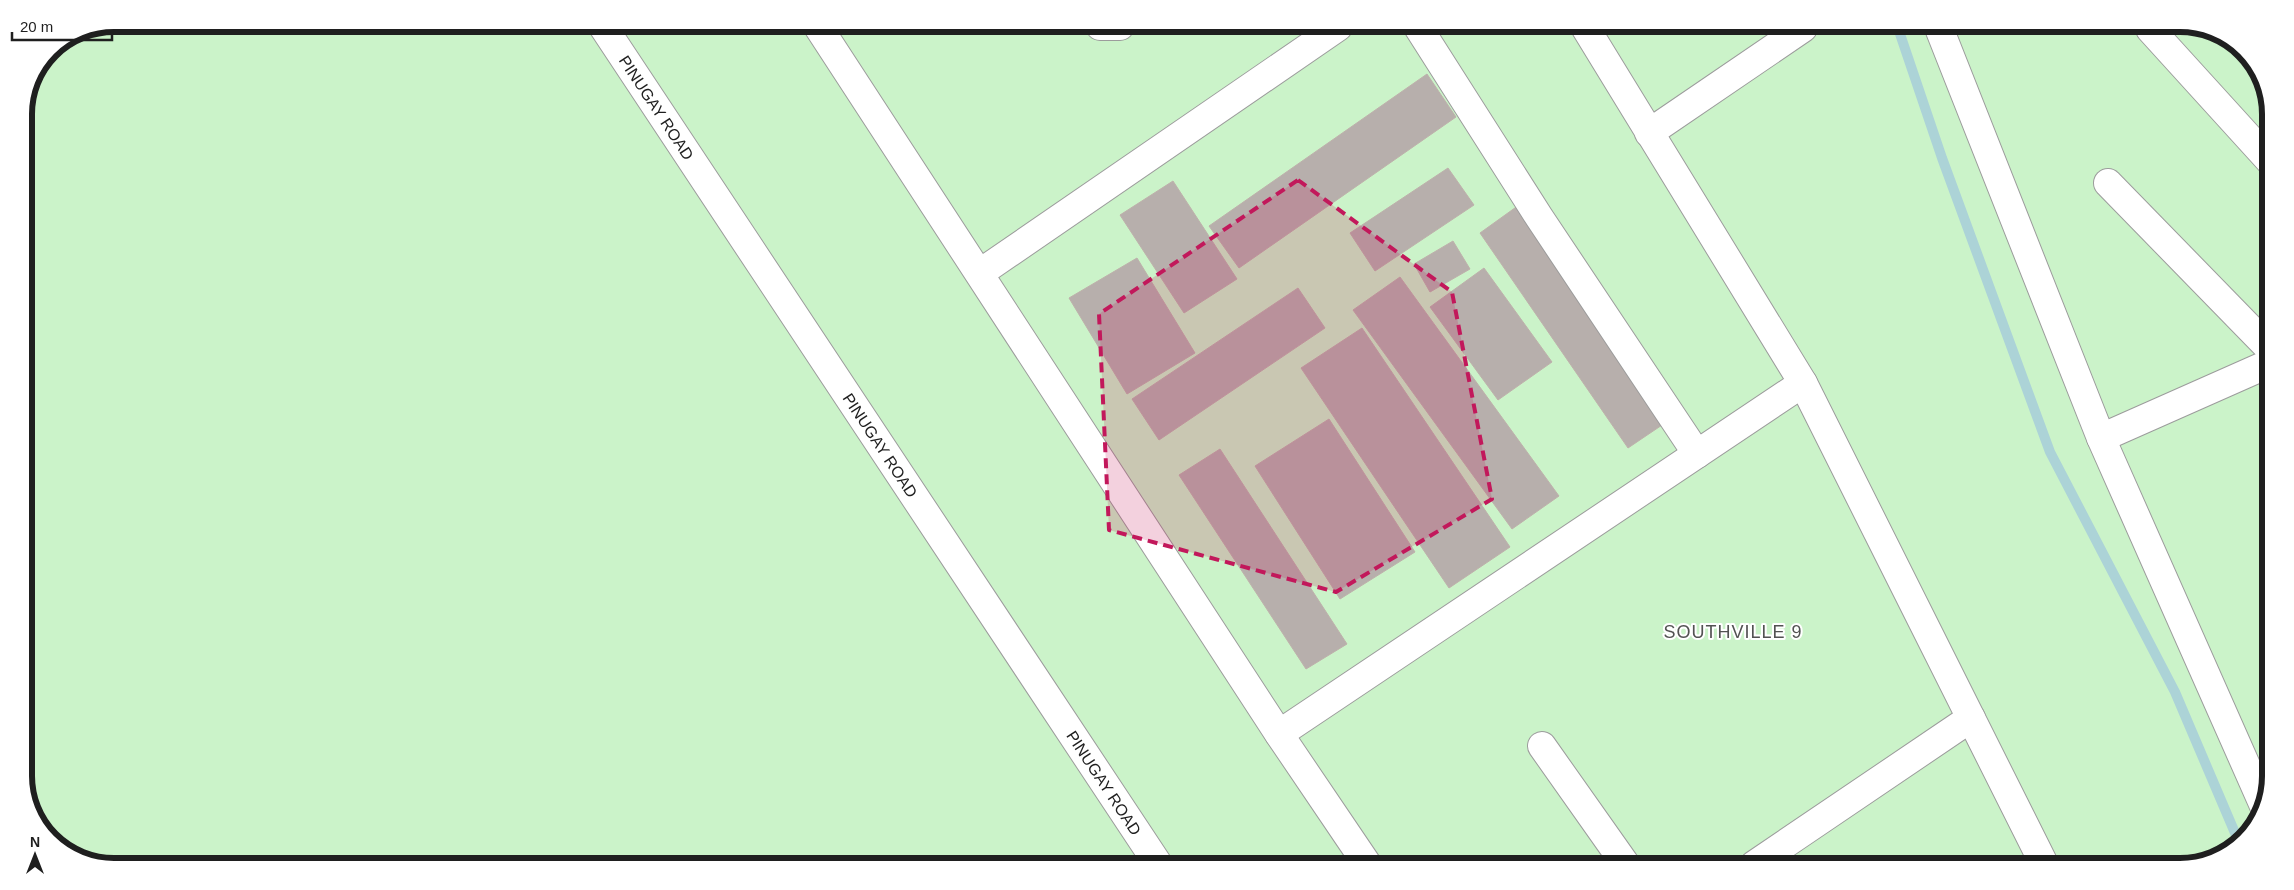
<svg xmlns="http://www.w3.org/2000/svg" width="2294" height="890" viewBox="0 0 2294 890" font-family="Arial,sans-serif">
  <rect width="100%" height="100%" fill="#eeebe6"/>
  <!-- park -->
  <path fill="#cbf3c9" d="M115,24L2209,29L2252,60L2270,109L2265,805L2230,851L2179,866L85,861L43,831L24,781V109L51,50L80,31Z"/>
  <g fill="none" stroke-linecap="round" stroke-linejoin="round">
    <!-- stream -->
    <path stroke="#acd3d7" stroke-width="10" d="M1898,28L1942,158L2050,452L2175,692L2238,840"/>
  </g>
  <!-- building -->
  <g fill="#b7afac" stroke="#beb1ab">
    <path d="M1427,74L1456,117L1239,268L1209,226Z"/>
    <path d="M1448,168L1474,205L1375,271L1350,233Z"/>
    <path d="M1173,181L1237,279L1184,313L1120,215Z"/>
    <path d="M1519,205L1668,421L1628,448L1480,233Z"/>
    <path d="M1453,241L1470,269L1430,292L1414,264Z"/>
    <path d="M1137,258L1195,353L1127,394L1069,298Z"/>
    <path d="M1484,268L1552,362L1498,400L1430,307Z"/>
    <path d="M1400,277L1559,496L1512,529L1353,310Z"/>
    <path d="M1298,288L1325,328L1159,440L1132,399Z"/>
    <path d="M1362,328L1510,547L1449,588L1301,368Z"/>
    <path d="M1329,419L1415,552L1340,599L1255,466Z"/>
    <path d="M1220,449L1347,644L1306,669L1179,475Z"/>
  </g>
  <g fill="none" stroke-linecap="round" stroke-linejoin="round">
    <!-- minor casing -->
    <g stroke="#9c9c9c" stroke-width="30">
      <g id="minor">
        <path id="s1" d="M602,25L1158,864"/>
        <path d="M817,25L1279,734L1367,864"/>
        <path d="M1100,26H1120"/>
        <path d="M1418,27L1539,217L1697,454"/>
        <path d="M1585,27L1803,383L2045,866"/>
        <path d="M1939,28L2101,438L2264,806"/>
        <path d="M2150,29L2270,161"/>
        <path d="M1649,133L1803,28"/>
        <path d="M2108,183L2268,347"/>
        <path d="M980,273L1338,27"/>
        <path d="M2101,438L2268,364"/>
        <path d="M1279,734L1803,383"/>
        <path d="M1542,746L1626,865"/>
        <path d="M1754,865L1971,718"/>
      </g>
    </g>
    <!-- minor -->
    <use href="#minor" stroke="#fff" stroke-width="28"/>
  </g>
  <!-- marked area -->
  <path fill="#c2185b" fill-opacity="0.2" stroke="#c2185b" stroke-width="4" stroke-dasharray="10 6" stroke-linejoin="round" d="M1298,180L1452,292L1492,499L1336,592L1109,530L1099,314Z"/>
  <g text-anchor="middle" stroke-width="4" stroke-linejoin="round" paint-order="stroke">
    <!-- street labels -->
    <g font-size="16" fill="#1f1f1f" stroke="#fff">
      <text dy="6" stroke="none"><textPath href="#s1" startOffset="99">PINUGAY ROAD</textPath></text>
      <text dy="6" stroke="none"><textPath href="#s1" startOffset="504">PINUGAY ROAD</textPath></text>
      <text dy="6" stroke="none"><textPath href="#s1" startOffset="909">PINUGAY ROAD</textPath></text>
    </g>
    <!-- neighbourhood labels -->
    <g font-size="18" letter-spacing="1" fill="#525252" stroke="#fff">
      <text x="1733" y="638">SOUTHVILLE 9</text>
    </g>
  </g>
  <!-- crop -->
  <path d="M0 0H2294V890H0ZM114 32H2180A82 82 0 0 1 2262 114V776A82 82 0 0 1 2180 858H114A82 82 0 0 1 32 776V114A82 82 0 0 1 114 32Z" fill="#fff" fill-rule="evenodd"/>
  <path fill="none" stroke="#1f1f1f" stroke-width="6" d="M114 32H2180A82 82 0 0 1 2262 114V776A82 82 0 0 1 2180 858H114A82 82 0 0 1 32 776V114A82 82 0 0 1 114 32Z"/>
  <!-- north arrow -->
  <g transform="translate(35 855)" stroke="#ffffff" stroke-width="4" paint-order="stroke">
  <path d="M0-4L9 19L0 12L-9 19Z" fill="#1f1f1f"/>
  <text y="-8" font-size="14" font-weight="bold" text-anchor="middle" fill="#1f1f1f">N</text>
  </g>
  <!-- scale -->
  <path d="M12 32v8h100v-8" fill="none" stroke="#1f1f1f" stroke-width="2.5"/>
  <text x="20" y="32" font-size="15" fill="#1f1f1f" stroke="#ffffff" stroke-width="4" paint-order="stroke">20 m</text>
</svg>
